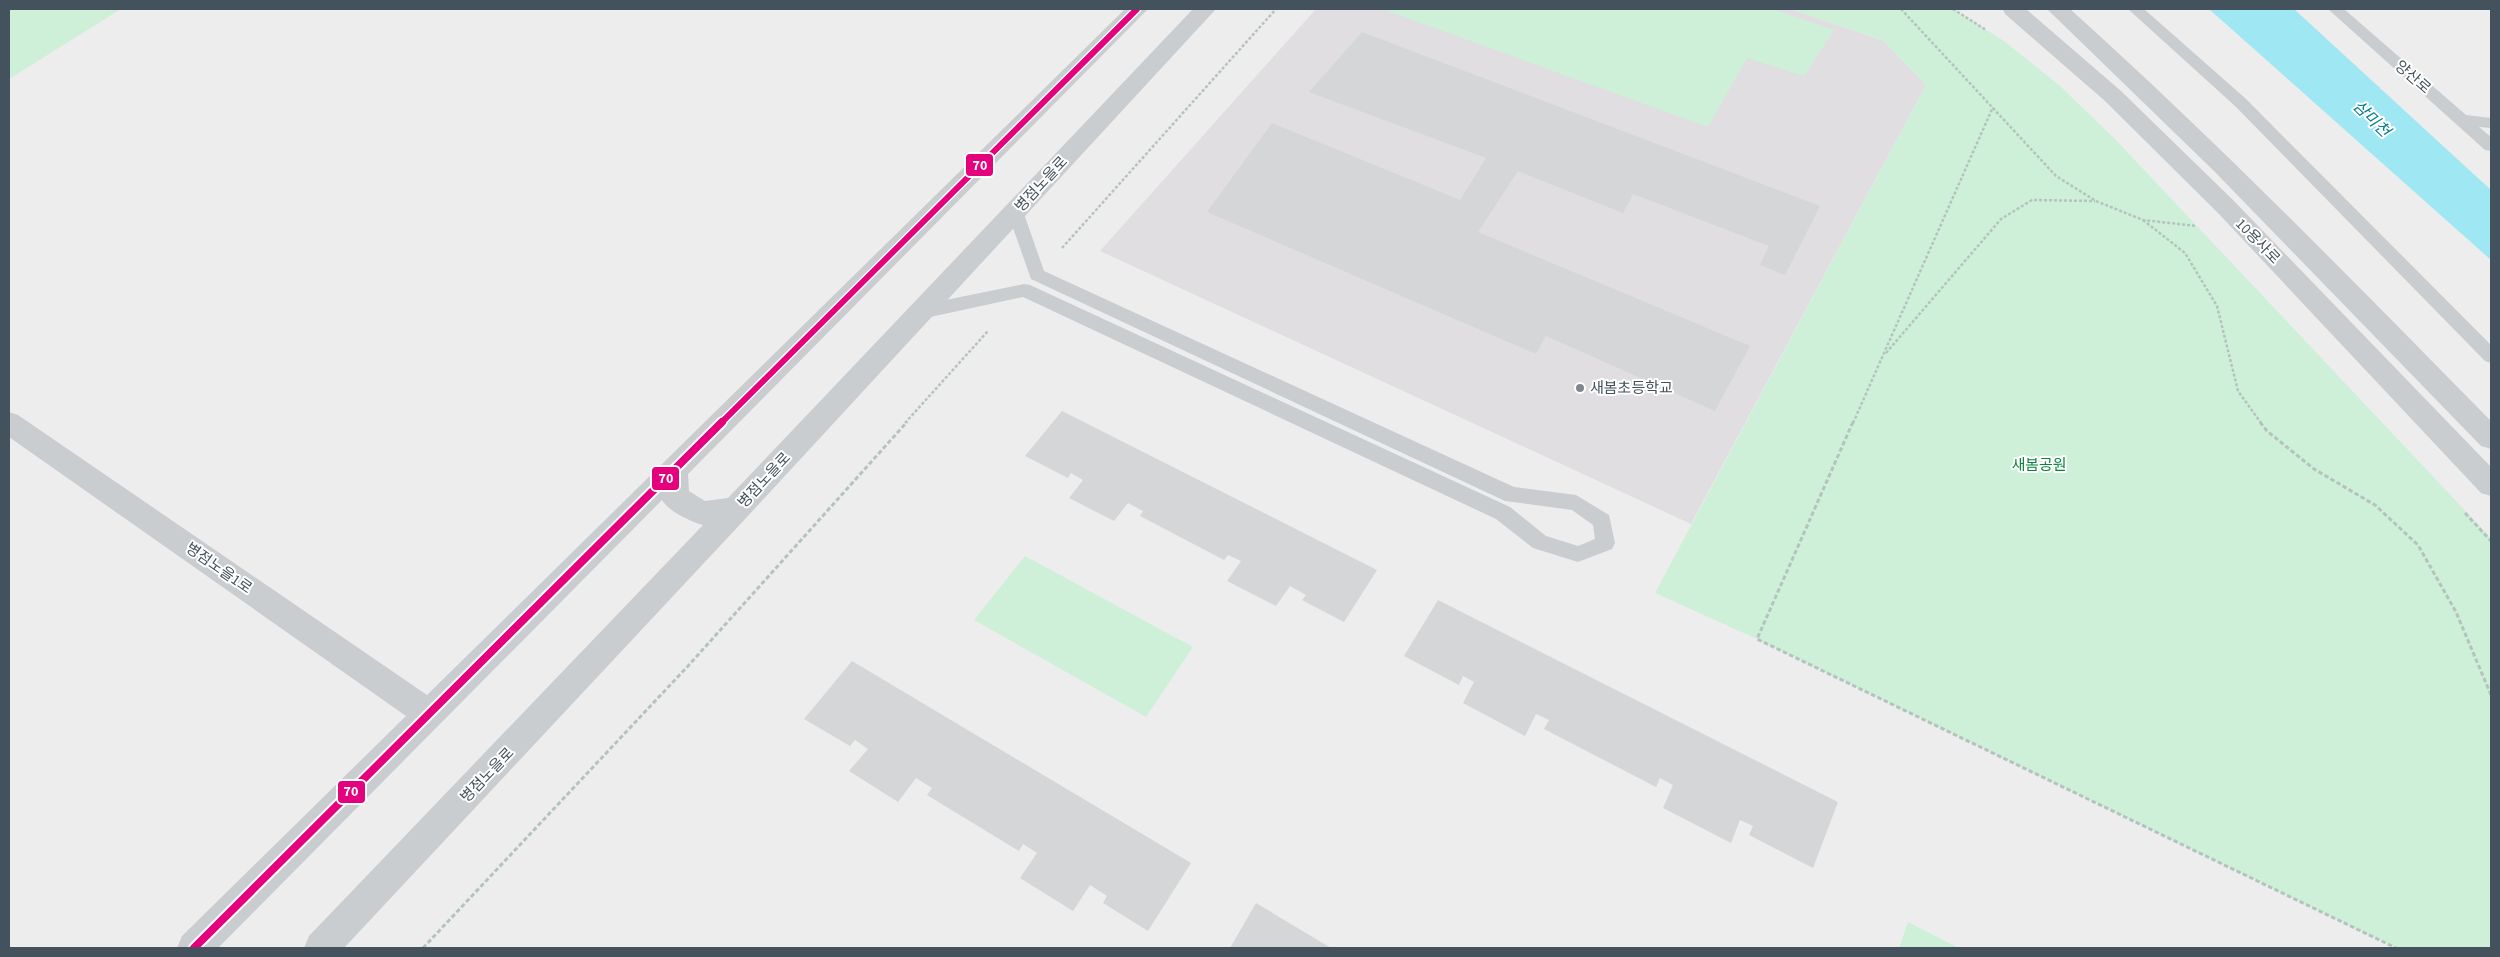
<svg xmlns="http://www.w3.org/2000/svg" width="2500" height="957" viewBox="0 0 2500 957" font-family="'Source Sans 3','Noto Sans KR',sans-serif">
  <rect width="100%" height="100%" fill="#eeeded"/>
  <!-- education -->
  <path fill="#e0dee0" d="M1316,9H1791L1884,41L1926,85L1691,524L1100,251Z"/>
  <!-- green -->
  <g fill="#cef0d9">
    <path d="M9,9H121L9,79Z"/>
    <path d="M1382,9H1772L1834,30L1804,76L1747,58L1708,127Z"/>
    <path d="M1791,9H1953L2004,41L2059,85L2115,139L2491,538V948H2396L1757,639L1655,593L1926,85L1884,41Z"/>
    <path d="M1025,556L1193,647L1146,717L974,620Z"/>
    <path d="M1908,922L1959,948H1899Z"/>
  </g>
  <!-- water -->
  <path fill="#9ee7f3" d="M2209,9H2294L2491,190V260Z"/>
  <!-- building -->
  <g fill="#d5d6d7">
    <path d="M1362,32L1820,206L1785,275L1760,265L1769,246L1633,194L1623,213L1518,171L1478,232L1750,346L1715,411L1546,336L1536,354L1207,212L1272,123L1460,200L1486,158L1309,92Z"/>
    <path d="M1062,411L1377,570L1344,622L1302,600L1306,595L1290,586L1276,606L1227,581L1241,561L1228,555L1224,560L1140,516L1143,511L1128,503L1114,521L1069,498L1083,480L1071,473L1068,478L1025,456Z"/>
    <path d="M1438,600L1838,802L1813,868L1749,835L1753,826L1740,820L1731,843L1663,808L1673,785L1660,778L1656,787L1544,729L1549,720L1536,714L1525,736L1463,703L1474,682L1463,676L1459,685L1404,656Z"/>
    <path d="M852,661L1191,863L1148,931L1103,903L1107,896L1090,885L1073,911L1020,878L1037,853L1023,844L1019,851L927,795L932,788L916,778L898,802L849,771L868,749L855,740L850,746L804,719Z"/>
    <path d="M1256,903L1331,948H1230Z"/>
  </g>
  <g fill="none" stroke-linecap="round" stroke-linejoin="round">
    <!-- path-far1 -->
    <g stroke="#b5c3be" stroke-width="2.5" stroke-dasharray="3 2" stroke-linecap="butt">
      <path d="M1901,9L2056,176L2096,201L2143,220L2196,226"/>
      <path d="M1953,9L1986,30"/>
      <path d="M2143,220L2185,253L2217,306L2238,391L2261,423"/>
      <path d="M1062,248L1276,9"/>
      <path d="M1886,353L2001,219L2032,200L2095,201"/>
      <path d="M905,423L988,331"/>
      <path d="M1853,423L1993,107"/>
    </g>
    <!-- path -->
    <g stroke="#b5c3be" stroke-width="3" stroke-dasharray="4.5 2.5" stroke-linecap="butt">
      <path d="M1853,422L1757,639L2396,948"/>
      <path d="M2260,422L2267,431L2314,469L2375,505L2418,545L2456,612L2491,695"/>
      <path d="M2465,513L2491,541"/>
      <path d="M423,948L688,666L907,422"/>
    </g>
    <!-- service -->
    <g fill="#c9cdcf" fill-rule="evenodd">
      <path d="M2128,9H2144L2245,98L2491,345V363L2485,361L2235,106Z"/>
      <path d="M2328,9H2344L2466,115L2491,118V128L2479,127L2491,137V151L2485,150Z"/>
      <path d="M1015,205L1021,207L1023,211L1044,271L1514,487L1576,495L1609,515L1615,543L1612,549L1578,562L1533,548L1496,519L1023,297L921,319L915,317L912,312L915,307L921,305L1024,284L1030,285L1510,507L1546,536L1578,546L1595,539L1593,525L1572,510L1505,501L1031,279L1007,211L1009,207Z"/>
    </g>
    <!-- tertiary -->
    <g fill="#c9cdcf" fill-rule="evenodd">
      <path d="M1125,9H1148L688,474L689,491L705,501L728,498L1193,9H1216L747,517L344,948H304L309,936L703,525C691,522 668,511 662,500L218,948H177L182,936L406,716L9,437V412L18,415L427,695Z"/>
      <path d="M2003,9H2026L2121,91L2234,201L2491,467V496L2481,493L2218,213L2105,101L2005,14Z"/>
      <path d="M2047,9H2070C2216,140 2353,281 2491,421V449L2481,446L2215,172Z"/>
    </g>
    <!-- bus-1-far1 casing -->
    <g stroke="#fff" stroke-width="9">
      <path id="bus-1-far1" d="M721,423L1137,9"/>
    </g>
    <!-- bus-1 casing -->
    <g stroke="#fff" stroke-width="12">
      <path id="bus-1" d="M194,948L722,422"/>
    </g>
    <!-- bus-1-far1 -->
    <use href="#bus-1-far1" stroke="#e5007d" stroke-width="6"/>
    <!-- bus-1 -->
    <use href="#bus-1" stroke="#e5007d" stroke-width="8"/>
  </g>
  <!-- markers -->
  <circle fill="#7f888f" stroke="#fff" stroke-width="2" cx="1580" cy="388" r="5"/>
  <g text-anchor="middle" stroke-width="4" stroke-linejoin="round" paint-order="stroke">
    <!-- street labels -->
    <g font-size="15" fill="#43525c" stroke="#fff">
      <text transform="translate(2413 77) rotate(41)" y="5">양산로</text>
      <text transform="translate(1041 184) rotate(-47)" y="5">병점노을로</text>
      <text transform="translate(2258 241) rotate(46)" y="5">10용사로</text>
      <text transform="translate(764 480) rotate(-47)" y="5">병점노을로</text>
      <text transform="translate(219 568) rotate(35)" y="5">병점노을1로</text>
      <text transform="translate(487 775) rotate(-46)" y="5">병점노을로</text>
    </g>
    <!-- poi labels -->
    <g font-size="15" fill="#43525c" stroke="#fff" text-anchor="start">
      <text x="1590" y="393">새봄초등학교</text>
    </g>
    <!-- park labels -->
    <g font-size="15" fill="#0c8440" stroke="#fff">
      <text x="2039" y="470">새봄공원</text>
    </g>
    <!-- water labels -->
    <g font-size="16" font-style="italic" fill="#037d91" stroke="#fff">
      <text transform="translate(2372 118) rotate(44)" y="6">삼미천</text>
    </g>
  </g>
  <g stroke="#fff" stroke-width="2">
    <rect x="965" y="153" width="29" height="24" rx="5" fill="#e5007d"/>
    <rect x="651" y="466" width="29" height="25" rx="5" fill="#e5007d"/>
    <rect x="337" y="780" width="29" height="24" rx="5" fill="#e5007d"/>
  </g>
  <g font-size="14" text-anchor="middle" font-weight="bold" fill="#fff">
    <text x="980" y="170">70</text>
    <text x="666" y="483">70</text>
    <text x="351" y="796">70</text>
  </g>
  <!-- border -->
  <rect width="2500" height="957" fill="none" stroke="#43525c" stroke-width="20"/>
</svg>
